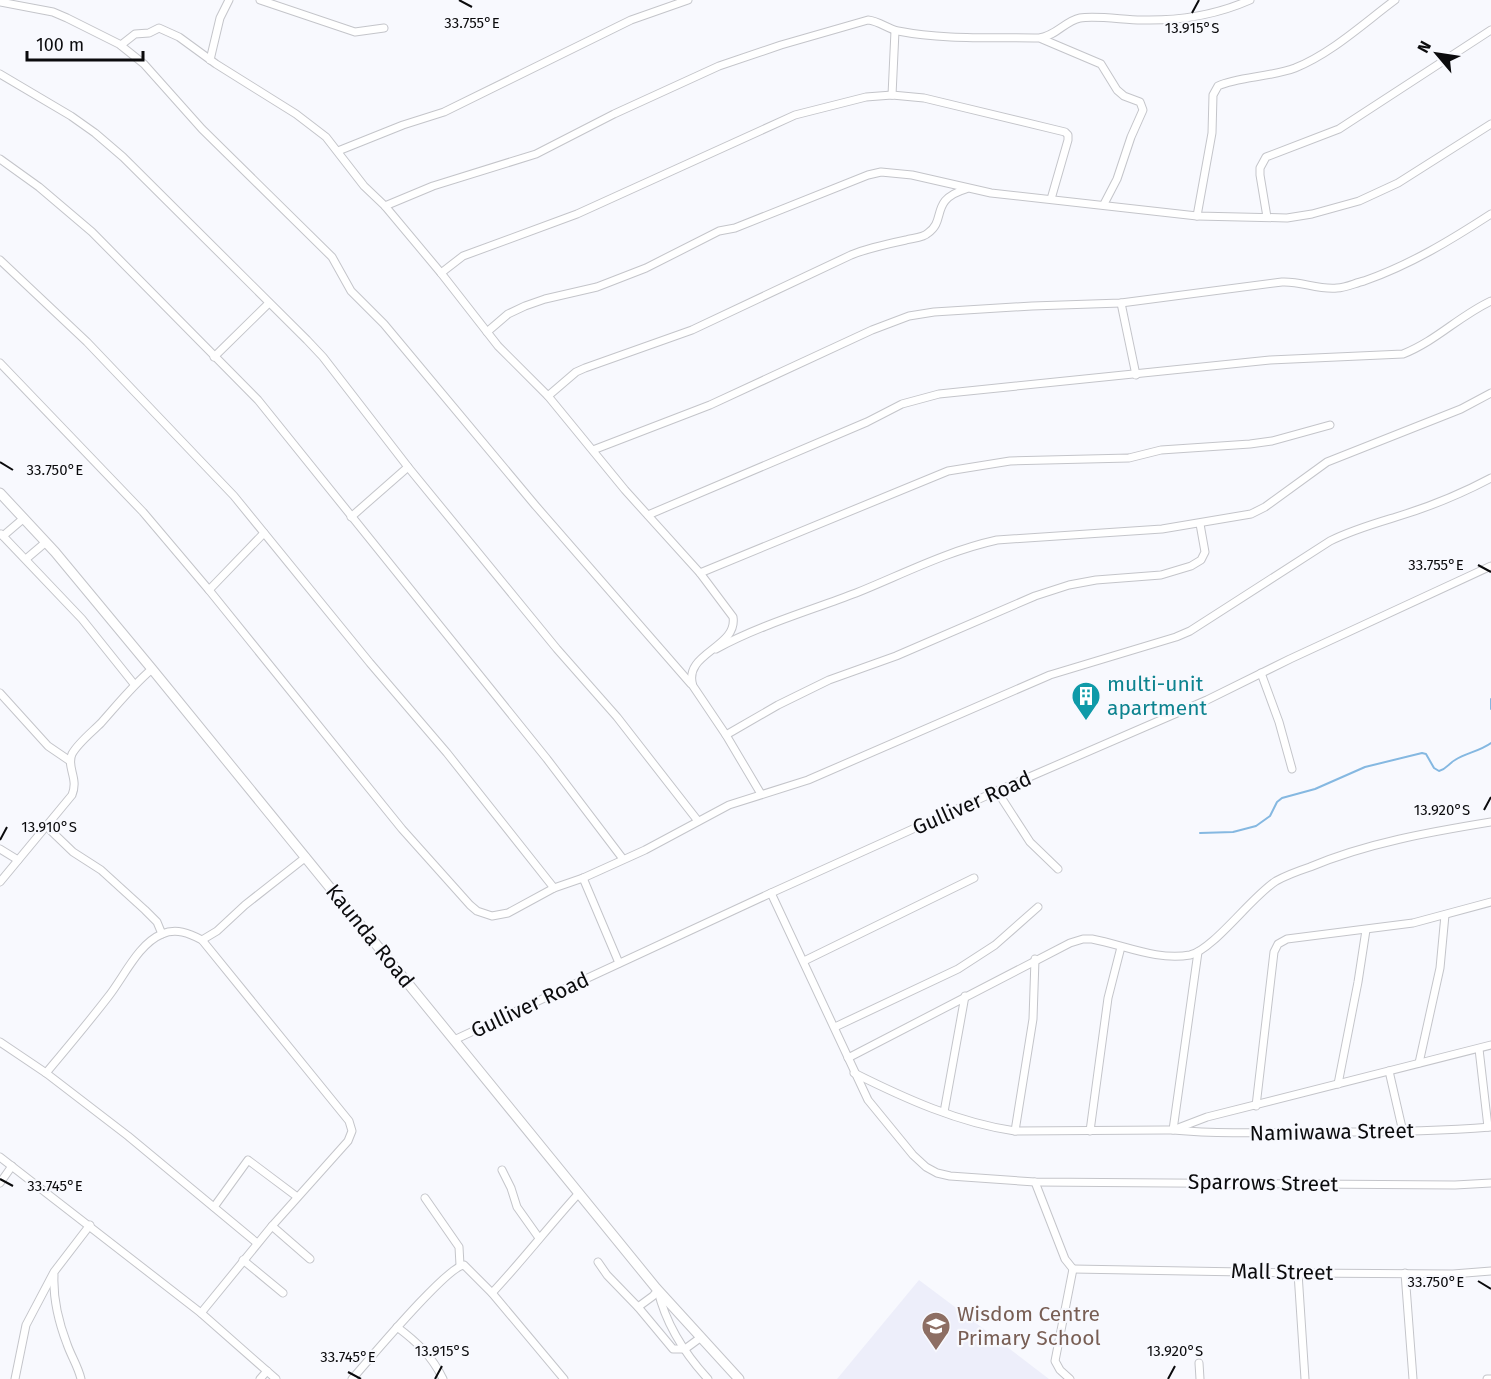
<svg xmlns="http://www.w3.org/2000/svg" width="1491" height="1379" viewBox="0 0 1491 1379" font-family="'Fira Sans',sans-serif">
  <rect width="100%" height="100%" fill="#f8f9fe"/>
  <!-- built -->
  <path fill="#edeefa" d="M919,1280L955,1307L1049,1379H837Z"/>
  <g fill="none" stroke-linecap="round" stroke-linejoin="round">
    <!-- stream -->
    <g stroke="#85b8e1" stroke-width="2">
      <path d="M1491,699V709"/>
      <path d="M1200,833L1233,832L1256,826L1270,816L1277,802L1282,798L1315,789L1365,767L1422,753L1426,754L1434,768L1439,771C1447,769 1448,764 1455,760C1466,753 1480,751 1491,743"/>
    </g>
    <!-- minor casing -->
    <g stroke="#c4c5ca" stroke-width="9">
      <g id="minor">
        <path d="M260,0L355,32L384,28"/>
        <path d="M0,2L53,12L67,18L119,44L144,64L202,129L332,257L351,291L384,324L535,505L691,684"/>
        <path d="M1042,39L1101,64L1117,90L1124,96L1140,102L1143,110L1131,137L1117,179L1104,204"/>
        <path d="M121,45L135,34L149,33L159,28L179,37L216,64L296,114L326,137L364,186L385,206L441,273L498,346L548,396L625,490L700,573L733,617C738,648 682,653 693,686L726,735L761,794"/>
        <path d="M210,60L220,18L229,0"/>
        <path d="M0,74L71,116L95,133L123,157L307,340L323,357L408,467L557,649L617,717L698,821"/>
        <path d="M892,95L895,31"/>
        <path d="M338,151L403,125L444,112L631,20L688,0"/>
        <path d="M0,159L39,187L92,232L258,400L547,759L623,859"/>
        <path d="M385,206L433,186L536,154L614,114L719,66L781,45L868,20C879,21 888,29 898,31C944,40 993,37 1039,38C1056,36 1065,21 1080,18C1095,15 1125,20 1141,20C1177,21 1216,15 1250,0"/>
        <path d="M1197,216L1212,133L1213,95L1218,86C1237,77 1271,77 1295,68C1332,53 1364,23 1395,0"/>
        <path d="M1267,217L1260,175V168L1266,157L1339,129L1491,30"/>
        <path d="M0,260L87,342L234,496L370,663L447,753L554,888"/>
        <path d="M441,273L463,256L577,214L795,115L866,97L892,95L924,98L1065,132L1068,135V140L1051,199"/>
        <path d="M1121,303L1136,375"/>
        <path d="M487,332L508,314L525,306L545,299L597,287L646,268L719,231L735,228L868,175L881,172L912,175L991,193L1197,216L1287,218L1312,214L1359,201L1398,183L1491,124"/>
        <path d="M214,357L269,303"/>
        <path d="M0,363L143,512L209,590L402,829L470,905L477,911L492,916L508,913L554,888L583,878L645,850L729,805L808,780L1050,675L1176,637L1190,631L1330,541C1352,530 1373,524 1396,517C1429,507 1461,494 1491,478"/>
        <path d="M548,396L576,372L585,368L692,330L851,255C868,248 887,244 906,240C913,238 923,238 928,233C947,220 929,200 966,189"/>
        <path d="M593,450L710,405L872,330L909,316L934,312L1032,306L1121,303L1282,282C1301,281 1318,290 1337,288C1346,288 1355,283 1364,281C1410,265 1451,240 1491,214"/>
        <path d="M648,515L867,422L902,404L939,394L1270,360L1403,354C1436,341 1459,316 1491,301"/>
        <path d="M351,517L408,467"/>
        <path d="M1,534L3,536L24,518"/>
        <path d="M3,536L82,619L134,684"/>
        <path d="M26,559L46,542"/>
        <path d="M700,573L948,471L1010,461L1129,458L1161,450L1250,444L1272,441L1330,425"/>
        <path d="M209,590L264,533"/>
        <path d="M716,649C760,625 809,611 856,593C903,574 947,551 997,540L1162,529L1251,514L1265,507L1327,462L1461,409L1491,393"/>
        <path d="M1261,673L1279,722L1292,769"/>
        <path d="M0,693L48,746L70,761"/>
        <path d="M726,735L778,705L829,680L896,656L1035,596L1069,585L1096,580L1161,575L1191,566L1201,560L1205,552L1200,524"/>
        <path d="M997,791L1030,842L1058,869"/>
        <path d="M46,826L73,852L101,870L145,910L157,922L162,934"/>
        <path d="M0,849L18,860"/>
        <path d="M583,878L619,963"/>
        <path d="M0,882L72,795C79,778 66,767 72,754C78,743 92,732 101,723C118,704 133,685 152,669"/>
        <path d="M771,893L868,1100L913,1155L926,1167L937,1173L950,1176L1035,1182L1455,1185L1491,1183"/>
        <path d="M202,940L217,931L245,905L306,857"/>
        <path d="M1198,952L1173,1130C1228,1135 1284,1132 1339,1132C1390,1132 1440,1131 1491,1127"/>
        <path d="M804,961L974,878"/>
        <path d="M835,1027L958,969L995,945L1038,907"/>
        <path d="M454,1040L771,893L997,791L1207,700L1290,659L1491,566"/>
        <path d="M0,1042L46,1073L128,1136L257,1243"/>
        <path d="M1479,1049L1488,1127"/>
        <path d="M848,1058L1070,943L1083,939H1092C1124,945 1157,961 1190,955C1213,950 1252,896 1276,881C1287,875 1298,871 1310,867C1367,843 1430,832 1491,822"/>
        <path d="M1419,1063L1440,968L1445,915"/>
        <path d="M1389,1071L1403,1132"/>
        <path d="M46,1073C67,1048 88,1023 108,997C124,977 138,944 162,934C176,928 189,933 202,940L349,1121L352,1131L348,1141L272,1226L201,1313"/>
        <path d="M854,1073C904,1098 959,1123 1015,1131L1165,1130H1173L1207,1117L1491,1045"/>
        <path d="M1338,1084L1358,982L1366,930"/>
        <path d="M1256,1106L1274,952L1278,944L1287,939L1413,923L1491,902"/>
        <path d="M944,1112L965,996"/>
        <path d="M1015,1131L1033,1019L1035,959"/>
        <path d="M1090,1131L1108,998L1121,947"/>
        <path d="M0,1157L201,1313L276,1379"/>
        <path d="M502,1170L511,1188L517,1207L539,1238"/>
        <path d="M1035,1182L1065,1259L1073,1269"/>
        <path d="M0,1183L12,1166"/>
        <path d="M425,1198L459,1247L460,1265"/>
        <path d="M214,1207L248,1160L296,1196"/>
        <path d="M272,1226L310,1259"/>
        <path d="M243,1260L283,1293"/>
        <path d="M598,1262L607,1275L638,1307L673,1349H685L700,1338"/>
        <path d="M1073,1269L1298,1273L1453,1274L1491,1271"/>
        <path d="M1298,1273L1305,1379"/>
        <path d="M1405,1273L1413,1379"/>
        <path d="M54,1275C53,1297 59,1323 67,1344C71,1356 78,1366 81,1379"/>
        <path d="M658,1291C666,1324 685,1354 708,1379"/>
        <path d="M492,1293C522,1261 549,1226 579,1193"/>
        <path d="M638,1307L653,1296L658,1290"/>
        <path d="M397,1327C417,1342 432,1356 443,1379"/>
        <path d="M1199,1363L1200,1379"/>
        <path d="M15,1379L26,1325L54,1272L90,1225"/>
        <path d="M260,1379L267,1371"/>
        <path d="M352,1379C369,1360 446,1267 464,1265L492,1293L564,1379"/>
        <path d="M1070,1379L1060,1370L1055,1361L1073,1269"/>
        <path d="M1487,1379H1491"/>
      </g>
    </g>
    <!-- secondary casing -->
    <g stroke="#c4c5ca" stroke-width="11">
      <path id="secondary" d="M0,493L55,552L152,669L656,1288L739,1379"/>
    </g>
    <!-- minor -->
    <use href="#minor" stroke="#fff" stroke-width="7"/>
    <!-- secondary -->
    <use href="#secondary" stroke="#fff" stroke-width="9"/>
  </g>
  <!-- ticks -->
  <path fill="none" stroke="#0b0b0d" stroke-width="2" d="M459,0L472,7M1192,13L1199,0M0,462L13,470M1478,565L1491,572M1484,810L1491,797M0,840L7,827M0,1179L13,1186M1478,1281L1491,1289M348,1372L361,1379M435,1379L442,1366M1168,1379L1175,1366"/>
  <!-- icons -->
  <defs>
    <g id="building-pin" transform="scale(1.5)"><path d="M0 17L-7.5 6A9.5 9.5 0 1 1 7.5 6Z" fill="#0f9aa8" stroke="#f8f9fe"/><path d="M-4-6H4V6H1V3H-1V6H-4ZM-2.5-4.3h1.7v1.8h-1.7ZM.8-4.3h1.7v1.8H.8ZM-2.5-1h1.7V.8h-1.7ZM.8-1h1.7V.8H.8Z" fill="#fff"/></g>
    <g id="school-pin" transform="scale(1.5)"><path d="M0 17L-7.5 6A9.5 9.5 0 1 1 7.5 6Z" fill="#8d6e63" stroke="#f8f9fe"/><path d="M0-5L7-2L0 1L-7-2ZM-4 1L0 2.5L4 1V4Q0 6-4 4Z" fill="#fff"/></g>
  </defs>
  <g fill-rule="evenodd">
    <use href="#building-pin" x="1086" y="696"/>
    <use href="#school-pin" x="936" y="1326"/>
  </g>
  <g text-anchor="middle" stroke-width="4.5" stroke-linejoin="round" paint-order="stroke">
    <!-- culture labels -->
    <g font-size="21" fill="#0d838f" stroke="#f8f9fe" text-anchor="start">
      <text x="1107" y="691">multi-unit<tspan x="1107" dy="24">apartment</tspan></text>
    </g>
    <!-- street labels -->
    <g font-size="21" fill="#0b0b0d" stroke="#f8f9fe">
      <text transform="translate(972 803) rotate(-24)" y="7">Gulliver Road</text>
      <text transform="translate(370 936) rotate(51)" y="7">Kaunda Road</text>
      <text transform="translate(530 1005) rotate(-25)" y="7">Gulliver Road</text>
      <text transform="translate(1332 1132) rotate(-1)" y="7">Namiwawa Street</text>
      <text transform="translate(1263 1183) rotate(1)" y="7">Sparrows Street</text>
      <text transform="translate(1282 1272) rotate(1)" y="7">Mall Street</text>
    </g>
    <!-- education labels -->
    <g font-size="21" fill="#785e54" stroke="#f8f9fe" text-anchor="start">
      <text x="957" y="1321">Wisdom Centre<tspan x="957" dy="24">Primary School</tspan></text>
    </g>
  </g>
  <g font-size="15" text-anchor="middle" fill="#0b0b0d" stroke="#f8f9fe" stroke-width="4.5" stroke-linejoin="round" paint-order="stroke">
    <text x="472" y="28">33.755°E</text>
    <text x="1192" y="33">13.915°S</text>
    <text x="55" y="475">33.750°E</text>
    <text x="1436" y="570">33.755°E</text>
    <text x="1442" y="815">13.920°S</text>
    <text x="49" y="832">13.910°S</text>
    <text x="55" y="1191">33.745°E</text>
    <text x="1436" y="1287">33.750°E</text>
    <text x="442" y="1356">13.915°S</text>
    <text x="1175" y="1356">13.920°S</text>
    <text x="348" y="1362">33.745°E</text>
  </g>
  <!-- north arrow -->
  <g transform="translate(1437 54) rotate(299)" stroke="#f8f9fe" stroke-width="4.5" paint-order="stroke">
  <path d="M0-4.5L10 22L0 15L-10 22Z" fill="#0b0b0d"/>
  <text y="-9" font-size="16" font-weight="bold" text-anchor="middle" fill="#0b0b0d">N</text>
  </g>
  <!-- scale -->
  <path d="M27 51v9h116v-9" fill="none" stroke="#0b0b0d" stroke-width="3"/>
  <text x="36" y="51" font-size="18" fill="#0b0b0d" stroke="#f8f9fe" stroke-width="4.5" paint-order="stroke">100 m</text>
</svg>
